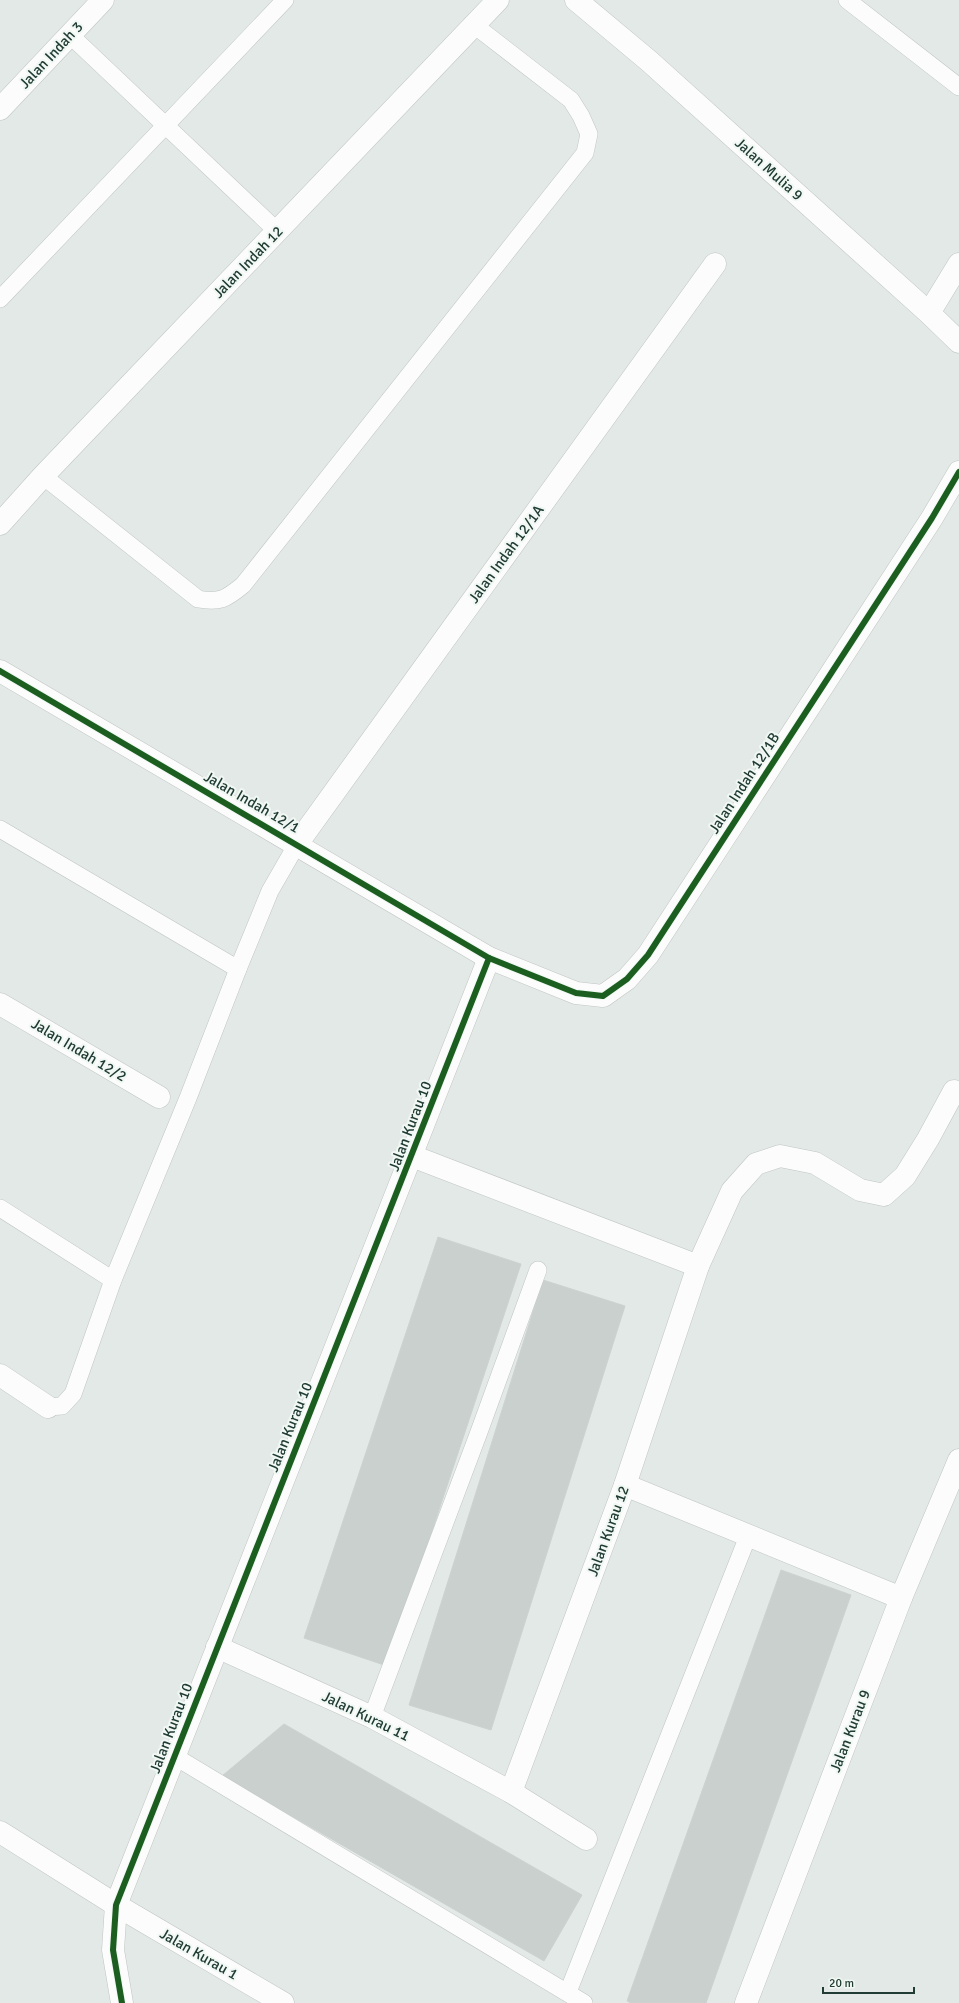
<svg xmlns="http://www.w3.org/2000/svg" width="959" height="2003" viewBox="0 0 959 2003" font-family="Signika,sans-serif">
  <rect width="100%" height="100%" fill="#e3e9e6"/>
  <!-- building -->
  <g fill="#cad0cd" stroke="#ccd2cf">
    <path d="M438,1237L521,1264L387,1666L304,1638Z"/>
    <path d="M543,1280L625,1306L491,1730L409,1705Z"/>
    <path d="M781,1570L851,1595L706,2003H631L627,2001Z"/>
    <path d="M284,1724L582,1895L544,1961L222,1776Z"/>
  </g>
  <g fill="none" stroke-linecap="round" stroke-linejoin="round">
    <!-- lane casing -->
    <g stroke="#c0c6c3" stroke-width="18">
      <g id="lane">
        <path d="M847,0L959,87"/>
        <path d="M70,35L277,231"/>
        <path d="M0,299L285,0"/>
        <path d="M43,476L198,599C220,603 226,599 243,585L585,153L589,134L581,116L571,100L474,25"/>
        <path d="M0,829L238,969"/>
        <path d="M0,1208L113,1280"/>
        <path d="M48,1407L62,1406L73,1394L113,1280L188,1098L238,969L270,891L297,844"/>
        <path d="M372,1717L479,1432L538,1270"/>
        <path d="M174,1756L584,2003"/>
        <path d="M568,1992L748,1536"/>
      </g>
    </g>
    <!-- street casing -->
    <g stroke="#c0c6c3" stroke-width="23">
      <g id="street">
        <path d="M576,0L649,61L929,313L959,342"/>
        <path d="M0,109L103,0"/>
        <path d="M929,313L959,264"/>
        <path d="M0,524L43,476L498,0"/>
        <path d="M0,671L489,958L576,993L603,996L627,979L648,955L932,518L959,472"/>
        <path d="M297,844L715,264"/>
        <path d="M0,1004L159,1097"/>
        <path d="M412,1156L698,1266"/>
        <path d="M0,1375L48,1407"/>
        <path d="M625,1485L901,1598"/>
        <path d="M217,1647L372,1717L511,1792L586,1839"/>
        <path d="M511,1792L625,1485L698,1266L732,1191L756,1164L780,1156L815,1163L860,1190L884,1195L905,1176L928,1139L954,1091"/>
        <path d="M0,1832L116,1905L283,2003"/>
        <path d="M122,2003L113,1950L116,1905L489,958"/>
        <path d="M746,2003L901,1598L959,1460"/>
      </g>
    </g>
    <!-- lane -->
    <use href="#lane" stroke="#fbfcfb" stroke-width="17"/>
    <!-- street -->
    <use href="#street" stroke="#fbfcfb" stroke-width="22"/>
    <!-- cycleway casing -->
    <g stroke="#f1f8f4" stroke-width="8">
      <g id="cycleway">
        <path d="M0,671L489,958L576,993L603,996L627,979L648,955L932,518L959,472"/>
        <path d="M122,2003L113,1950L116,1905L489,958"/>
      </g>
    </g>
    <!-- cycleway -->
    <use href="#cycleway" stroke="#1b5e20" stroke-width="6"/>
  </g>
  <g text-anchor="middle" stroke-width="4" stroke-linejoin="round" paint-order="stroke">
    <!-- street labels -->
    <g font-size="15" fill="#213c34" stroke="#f1f8f4">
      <text transform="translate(51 55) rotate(-47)" y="5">Jalan Indah 3</text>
      <text transform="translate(769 169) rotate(42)" y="5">Jalan Mulia 9</text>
      <text transform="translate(248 262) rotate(-46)" y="5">Jalan Indah 12</text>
      <text transform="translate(506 554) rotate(-54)" y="5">Jalan Indah 12/1A</text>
      <text transform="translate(744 783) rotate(-57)" y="5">Jalan Indah 12/1B</text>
      <text transform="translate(252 802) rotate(30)" y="5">Jalan Indah 12/1</text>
      <text transform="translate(79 1050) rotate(31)" y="5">Jalan Indah 12/2</text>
      <text transform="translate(410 1126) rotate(-69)" y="5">Jalan Kurau 10</text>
      <text transform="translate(290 1427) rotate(-68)" y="5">Jalan Kurau 10</text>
      <text transform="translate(608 1531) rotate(-70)" y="5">Jalan Kurau 12</text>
      <text transform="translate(366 1716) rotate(26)" y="5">Jalan Kurau 11</text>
      <text transform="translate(171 1728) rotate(-69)" y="5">Jalan Kurau 10</text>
      <text transform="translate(850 1731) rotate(-69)" y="5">Jalan Kurau 9</text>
      <text transform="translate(199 1954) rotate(30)" y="5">Jalan Kurau 1</text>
    </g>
  </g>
  <!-- scale -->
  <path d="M823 1987v6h91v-6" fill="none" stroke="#213c34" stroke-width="2"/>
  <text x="829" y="1987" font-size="12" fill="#213c34" stroke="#f1f8f4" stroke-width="3" paint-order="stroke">20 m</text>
</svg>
